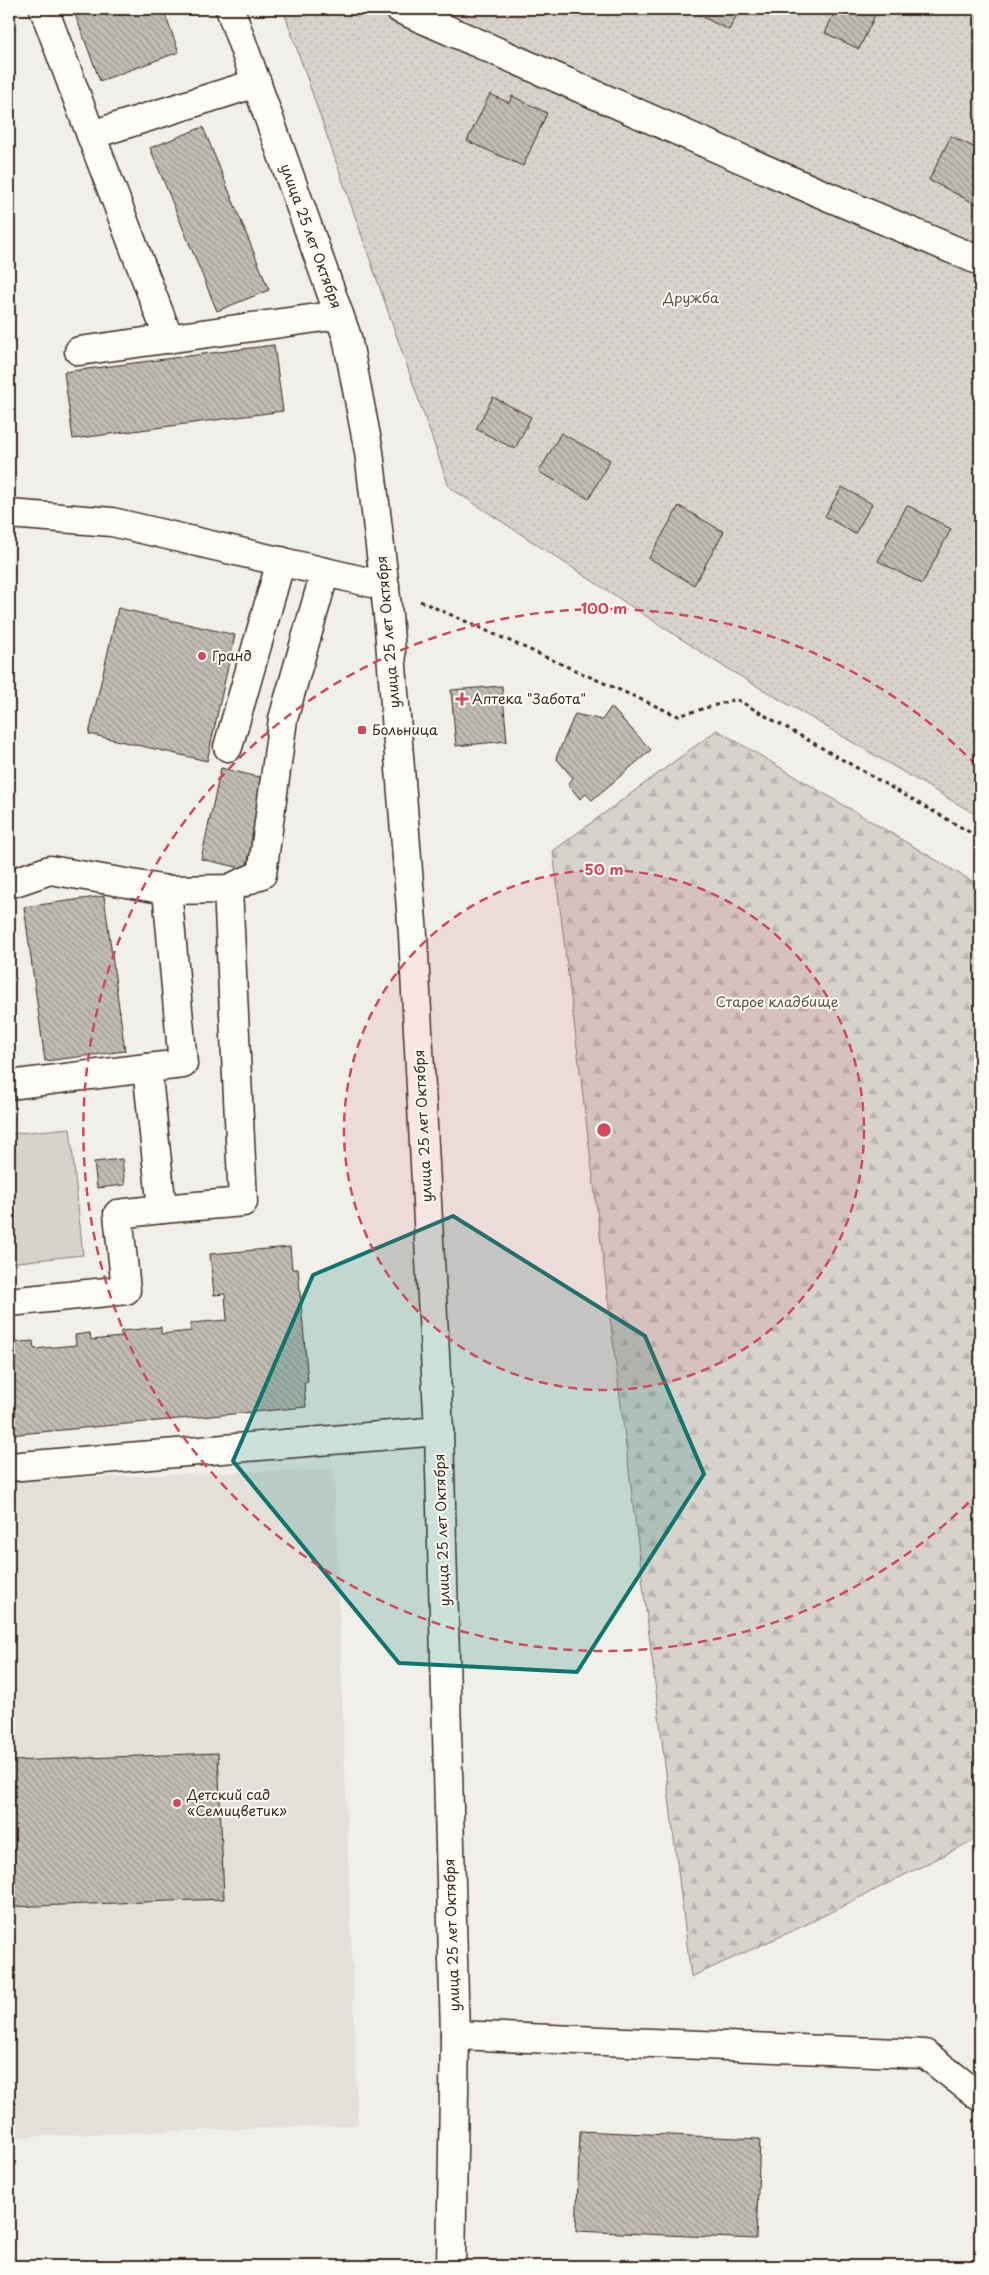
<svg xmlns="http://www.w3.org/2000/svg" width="989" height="2275" viewBox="0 0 989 2275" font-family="'Playpen Sans',sans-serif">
  <defs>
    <pattern id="forest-firs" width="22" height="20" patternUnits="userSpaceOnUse" patternTransform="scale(1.25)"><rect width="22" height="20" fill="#d7d2cc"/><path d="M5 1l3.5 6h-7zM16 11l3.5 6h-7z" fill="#b9b4af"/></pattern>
    <pattern id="garden-dots" width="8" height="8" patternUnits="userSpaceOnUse" patternTransform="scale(1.25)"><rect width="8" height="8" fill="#d7d2cc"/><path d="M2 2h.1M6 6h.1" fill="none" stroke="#b9b4af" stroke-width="1.8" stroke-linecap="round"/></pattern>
    <pattern id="building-back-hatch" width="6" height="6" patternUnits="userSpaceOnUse" patternTransform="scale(1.25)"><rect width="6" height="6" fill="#c1bcb4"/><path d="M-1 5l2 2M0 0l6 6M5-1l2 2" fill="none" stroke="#9e9992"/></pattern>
  </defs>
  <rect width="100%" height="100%" fill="#f1efea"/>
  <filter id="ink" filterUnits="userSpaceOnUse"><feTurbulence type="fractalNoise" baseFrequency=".02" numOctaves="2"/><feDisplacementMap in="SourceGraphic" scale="10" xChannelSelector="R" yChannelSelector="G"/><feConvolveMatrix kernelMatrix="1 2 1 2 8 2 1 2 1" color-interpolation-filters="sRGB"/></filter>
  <g filter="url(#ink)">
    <!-- built -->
    <path fill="#e3e0da" d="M334,1469L358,2125L9,2137V1480Z"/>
    <!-- green -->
    <path fill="#d7d2cc" stroke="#897e75" d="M70,1128L83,1255L9,1263V1134Z"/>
    <!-- forest -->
    <path fill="url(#forest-firs)" stroke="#897e75" d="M717,730L980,886V1837L801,1927L691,1977L553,851Z"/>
    <!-- garden -->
    <path fill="url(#garden-dots)" stroke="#897e75" d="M283,9H980V817L721,665L449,487Z"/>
    <!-- building -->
    <g fill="url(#building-back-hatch)" stroke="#3b2a1e">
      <path d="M73,9H163L179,52L100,81Z"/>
      <path d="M687,9H740L729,30Z"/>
      <path d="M836,9H878L859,49L825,33Z"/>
      <path d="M490,94L509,103L512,96L547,113L523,166L467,141Z"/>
      <path d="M203,127L269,290L217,311L150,148Z"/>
      <path d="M951,136L980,150V206L929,180Z"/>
      <path d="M274,345L283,411L73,439L64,372Z"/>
      <path d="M493,397L531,417L515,449L476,429Z"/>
      <path d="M561,433L610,460L589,499L539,472Z"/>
      <path d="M842,487L872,504L855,534L825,516Z"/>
      <path d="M907,505L951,529L922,584L878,561Z"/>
      <path d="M679,506L724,532L694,585L649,558Z"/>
      <path d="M118,608L235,635L207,761L89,734Z"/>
      <path d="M502,686L507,741L456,746L451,690Z"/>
      <path d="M611,707L651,750L592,800L586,794L580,799L568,784L573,778L556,758L575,714L602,720Z"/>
      <path d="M221,768L267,779L246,869L201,859Z"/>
      <path d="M104,896L125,1051L45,1061L24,907Z"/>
      <path d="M122,1159L125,1185L97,1188L94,1162Z"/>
      <path d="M290,1247L292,1269H298L308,1382L304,1383L306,1407L9,1435V1343L33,1341L34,1349L76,1345L75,1335L90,1333L91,1340L121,1337V1331L161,1327V1334L191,1331V1323L227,1320L225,1294L214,1295L210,1254Z"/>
      <path d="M218,1753L224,1899L9,1907V1761Z"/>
      <path d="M580,2131L760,2139L756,2239L576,2231Z"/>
    </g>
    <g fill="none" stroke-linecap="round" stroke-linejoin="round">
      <!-- minor casing -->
      <g stroke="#3b2a1e" stroke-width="31">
        <g id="minor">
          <path d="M44,9L91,135"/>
          <path d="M230,9L347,337L369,452L388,615L413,935L439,1431L455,2035L451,2266"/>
          <path d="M400,9L801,185L980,261"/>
          <path d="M169,339L91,135L257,83"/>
          <path d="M79,351L339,315"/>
          <path d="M9,514L112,522L385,586"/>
          <path d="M228,747L281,561"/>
          <path d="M9,884L50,870L167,890L228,889L262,874L283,719L325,572"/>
          <path d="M9,1085L147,1068"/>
          <path d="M162,1209L243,1202L228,889"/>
          <path d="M9,1302L126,1290L118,1214L162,1209L147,1068L183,1064L167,890"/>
          <path d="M9,1467L439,1431"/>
          <path d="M455,2035L925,2054L980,2097"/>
        </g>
      </g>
      <!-- path -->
      <path stroke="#3b2a1e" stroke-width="3" stroke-dasharray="4 4" stroke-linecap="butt" d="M420,601L678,716L736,699L980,838"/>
      <!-- minor -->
      <use href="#minor" stroke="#fdfcf7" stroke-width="28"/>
    </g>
  </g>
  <!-- marked area -->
  <path fill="#0f766e" fill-opacity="0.2" stroke="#0f766e" stroke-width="4" stroke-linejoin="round" d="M453,1216L645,1336L704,1474L577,1672L399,1663L233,1461L313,1275Z"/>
  <!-- distance rings -->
  <circle cx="604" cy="1130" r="260" fill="#d1495b" fill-opacity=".12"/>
  <g fill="none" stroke="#d1495b" stroke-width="2.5" stroke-dasharray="9 6">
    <circle cx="604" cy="1130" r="260"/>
    <path d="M979 1492A521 521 0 1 1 979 768"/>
  </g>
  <!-- markers -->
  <g fill="#d1495b" stroke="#fdfcf7" stroke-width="2">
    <circle cx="202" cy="656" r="5"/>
    <path d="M459.5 691.5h5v5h5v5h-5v5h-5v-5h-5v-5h5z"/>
    <rect x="357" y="725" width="10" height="10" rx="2.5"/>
    <circle cx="177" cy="1803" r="5"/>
  </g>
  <g text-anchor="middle" stroke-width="4" stroke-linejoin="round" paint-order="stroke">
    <!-- street labels -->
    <g font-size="14" fill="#3b2a1e" stroke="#fdfcf7">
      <text transform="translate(311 236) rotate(70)" y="5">улица 25 лет Октября</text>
      <text transform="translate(388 632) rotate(-95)" y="5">улица 25 лет Октября</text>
      <text transform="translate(423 1126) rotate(-93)" y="5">улица 25 лет Октября</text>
      <text transform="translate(442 1530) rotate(-92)" y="5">улица 25 лет Октября</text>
      <text transform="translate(452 1935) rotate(-92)" y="5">улица 25 лет Октября</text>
    </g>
    <!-- park labels -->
    <g font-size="14" fill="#62544a" stroke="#fdfcf7">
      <text x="691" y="303">Дружба</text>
      <text x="777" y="1007">Старое кладбище</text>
    </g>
    <!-- poi labels -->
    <g font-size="14" fill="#3b2a1e" stroke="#fdfcf7" text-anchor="start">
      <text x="212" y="661">Гранд</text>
      <text x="472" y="704">Аптека "Забота"</text>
      <text x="372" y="735">Больница</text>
      <text x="187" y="1800">Детский сад<tspan x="187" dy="16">«Семицветик»</tspan></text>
    </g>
  </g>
  <circle cx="604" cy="1130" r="8" fill="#d1495b" stroke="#fdfcf7" stroke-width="2.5"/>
  <g font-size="15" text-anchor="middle" font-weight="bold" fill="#d1495b" stroke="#fdfcf7" stroke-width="4" stroke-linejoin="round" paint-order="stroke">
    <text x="604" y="614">100 m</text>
    <text x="604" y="875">50 m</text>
  </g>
  <!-- margin -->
  <rect width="989" height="2275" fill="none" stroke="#fdfcf7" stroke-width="30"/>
  <rect x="15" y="15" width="959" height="2245" fill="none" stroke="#3b2a1e" stroke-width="2" filter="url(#ink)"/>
</svg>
